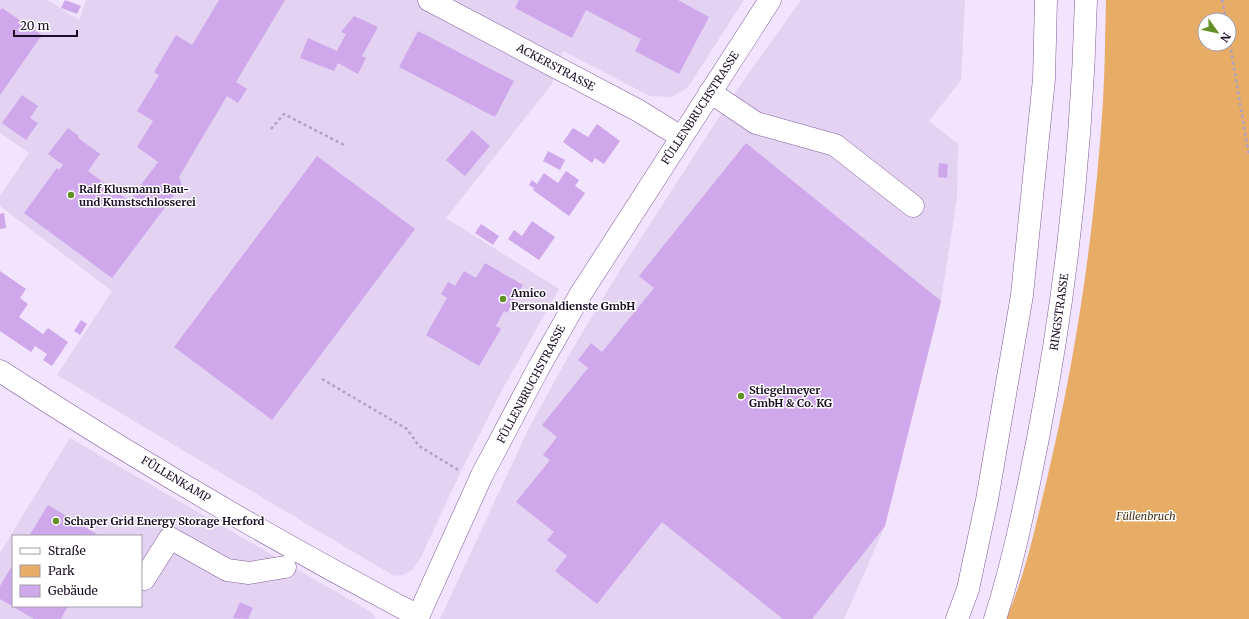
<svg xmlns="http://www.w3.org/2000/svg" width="1249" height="619" viewBox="0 0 1249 619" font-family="Merriweather,serif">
  <rect width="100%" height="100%" fill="#f2e3ff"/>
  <!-- built -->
  <g fill="#e3d2f1" fill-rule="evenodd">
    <path d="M0,0H48L79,20L86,0H744L688,87L672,97L650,96L563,51L552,84L446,218L559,289L502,390L461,471L421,557L413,569L403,575L394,576L57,375L112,291L0,206V196L29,153L0,133Z"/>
    <path d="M801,0H965L961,80L929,121L958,144L957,198L941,301L885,526L844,619H440L527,432L569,355L617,275L736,91Z"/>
    <path d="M70,438L371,612L376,619H0V553ZM13,536H141V606H13Z"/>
  </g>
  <!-- green -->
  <path fill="#e7ac66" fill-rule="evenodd" d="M1106,0H1249V619H1006C1025,576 1035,528 1046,483C1076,358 1095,229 1103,101C1105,68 1105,34 1106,0ZM1205,20H1229V44H1205Z"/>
  <!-- building -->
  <g fill="#cfa8ec">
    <path d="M65,0L81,6L77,14L61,8Z"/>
    <path d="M219,0H285L236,82L247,89L238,103L227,96L179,177L182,185L112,278L24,213L57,168L59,170L63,165L48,154L68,128L79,136L78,138L100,154L88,171L129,201L158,162L137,147L153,121L137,111L159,75L154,72L176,35L192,45Z"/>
    <path d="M519,0H678L709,17L679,74L635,51L641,39L586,10L572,38L515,8Z"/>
    <path d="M2,8L42,35L0,95V10Z"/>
    <path d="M354,16L378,27L362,56L366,58L358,74L338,63L334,71L300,58L308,38L337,51L346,34L341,32Z"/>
    <path d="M418,31L514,81L495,117L399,67Z"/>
    <path d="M22,95L38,106L30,118L38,123L26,140L2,123Z"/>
    <path d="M597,124L620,141L604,164L595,158L592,163L563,142L573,128L588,137Z"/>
    <path d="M472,130L490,146L465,176L446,160Z"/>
    <path d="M746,143L941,301L885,526L812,619H783L662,522L597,604L555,571L567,556L547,540L554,532L516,502L550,460L543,455L557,437L542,425L588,368L578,360L591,343L602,352L654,288L639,276Z"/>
    <path d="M548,151L565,160L560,170L543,161Z"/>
    <path d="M317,156L415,229L272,420L174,347Z"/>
    <path d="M939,163L948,164L947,178L938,177Z"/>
    <path d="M566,171L579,180L575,186L585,193L569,216L533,190L534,188L529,185L532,180L537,184L544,173L558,183Z"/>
    <path d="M4,213L6,228L0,229V214Z"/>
    <path d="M532,221L555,237L539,260L508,239L514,230L522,236Z"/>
    <path d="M481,224L499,236L493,245L475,233Z"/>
    <path d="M485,263L523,285L507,313L504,311L496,326L501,329L479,366L426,335L447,298L441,294L448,282L455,286L464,271L476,278Z"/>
    <path d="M0,271L26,289L20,298L28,304L19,317L43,334L48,328L68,342L52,366L43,360L47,354L35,346L31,352L0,331Z"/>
    <path d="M81,320L87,324L80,335L74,331Z"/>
    <path d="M48,505L100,536H29Z"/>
    <path d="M13,564V606H68L61,619H34L0,599V586Z"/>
    <path d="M240,602L253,608L248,619L233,618Z"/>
  </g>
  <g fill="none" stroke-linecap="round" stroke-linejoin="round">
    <!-- minor casing -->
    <g stroke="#815d9c" stroke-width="23">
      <g id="minor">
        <path d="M429,0L639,111L681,137"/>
        <path d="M710,92L756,123L835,145L913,206"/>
        <path d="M0,371C135,459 275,541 418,616"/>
        <path d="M144,579L170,538L227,570L249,573L285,567"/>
        <path d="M417,619L482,475L539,367L580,295L770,0"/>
      </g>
    </g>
    <!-- highway casing -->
    <g stroke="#815d9c" stroke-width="23">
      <g id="highway">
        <path d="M957,619L968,589L987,500L1022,295L1044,79L1046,0"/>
        <path d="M995,619C1014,560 1026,499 1038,438C1066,294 1082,147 1086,0"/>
      </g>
    </g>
    <!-- path -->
    <g stroke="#b1a2bd" stroke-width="2.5" stroke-dasharray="3 3" stroke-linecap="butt">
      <path d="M1222,0L1226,20"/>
      <path d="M1229,38L1249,156"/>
      <path d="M271,129L284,114L344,145"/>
      <path d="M322,379L407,429L419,446L460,471"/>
    </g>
    <!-- minor -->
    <use href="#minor" stroke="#fff" stroke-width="22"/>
    <!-- highway -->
    <use href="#highway" stroke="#fff" stroke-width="22"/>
  </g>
  <!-- markers -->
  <g fill="#629024" stroke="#fff" stroke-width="1.5">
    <circle cx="71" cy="195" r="4"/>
    <circle cx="503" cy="299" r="4"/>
    <circle cx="741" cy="396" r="4"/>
    <circle cx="56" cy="521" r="4"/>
  </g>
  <g text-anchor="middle" stroke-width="3" stroke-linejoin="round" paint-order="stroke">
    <!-- street labels -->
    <g font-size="11" fill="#1c0d26" stroke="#fff">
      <text transform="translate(556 67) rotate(28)" y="4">ACKERSTRASSE</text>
      <text transform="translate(700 108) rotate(-57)" y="4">FÜLLENBRUCHSTRASSE</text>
      <text transform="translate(1059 312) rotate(-82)" y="4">RINGSTRASSE</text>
      <text transform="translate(531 384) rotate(-62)" y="4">FÜLLENBRUCHSTRASSE</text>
      <text transform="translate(176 479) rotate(31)" y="4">FÜLLENKAMP</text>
    </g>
    <!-- poi labels -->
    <g font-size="11" font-weight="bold" fill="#1c0d26" stroke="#fff" text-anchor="start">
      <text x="79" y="193">Ralf Klusmann Bau-<tspan x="79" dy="13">und Kunstschlosserei</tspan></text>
      <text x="511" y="297">Amico<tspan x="511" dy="13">Personaldienste GmbH</tspan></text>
      <text x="749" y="394">Stiegelmeyer<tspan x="749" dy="13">GmbH &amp; Co. KG</tspan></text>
      <text x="64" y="525">Schaper Grid Energy Storage Herford</text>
    </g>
    <!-- park labels -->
    <g font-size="11" font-style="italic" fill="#4b3212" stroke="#fff">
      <text x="1146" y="520">Füllenbruch</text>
    </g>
  </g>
  <!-- legend -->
  <rect x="12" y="535" width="130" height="72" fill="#ffffff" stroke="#a49ea8"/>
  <rect x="20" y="548" width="20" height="6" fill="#ffffff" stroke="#a49ea8"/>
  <text x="48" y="555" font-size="12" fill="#1c0d26">Straße</text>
  <rect x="20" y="565" width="20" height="12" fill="#e7ac66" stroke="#a49ea8"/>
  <text x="48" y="575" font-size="12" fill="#1c0d26">Park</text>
  <rect x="20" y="585" width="20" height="12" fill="#cfa8ec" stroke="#a49ea8"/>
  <text x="48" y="595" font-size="12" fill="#1c0d26">Gebäude</text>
  <!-- north arrow -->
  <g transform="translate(1217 32) rotate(123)"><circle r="19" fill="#ffffff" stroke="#a49ea8"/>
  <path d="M0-3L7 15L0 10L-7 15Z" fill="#629024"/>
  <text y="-6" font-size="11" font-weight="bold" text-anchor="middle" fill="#1c0d26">N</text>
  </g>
  <!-- scale -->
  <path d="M14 30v6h63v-6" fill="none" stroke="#1c0d26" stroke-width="2"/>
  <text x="20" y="30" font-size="12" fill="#1c0d26" stroke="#ffffff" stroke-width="3" paint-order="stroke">20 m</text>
</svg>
